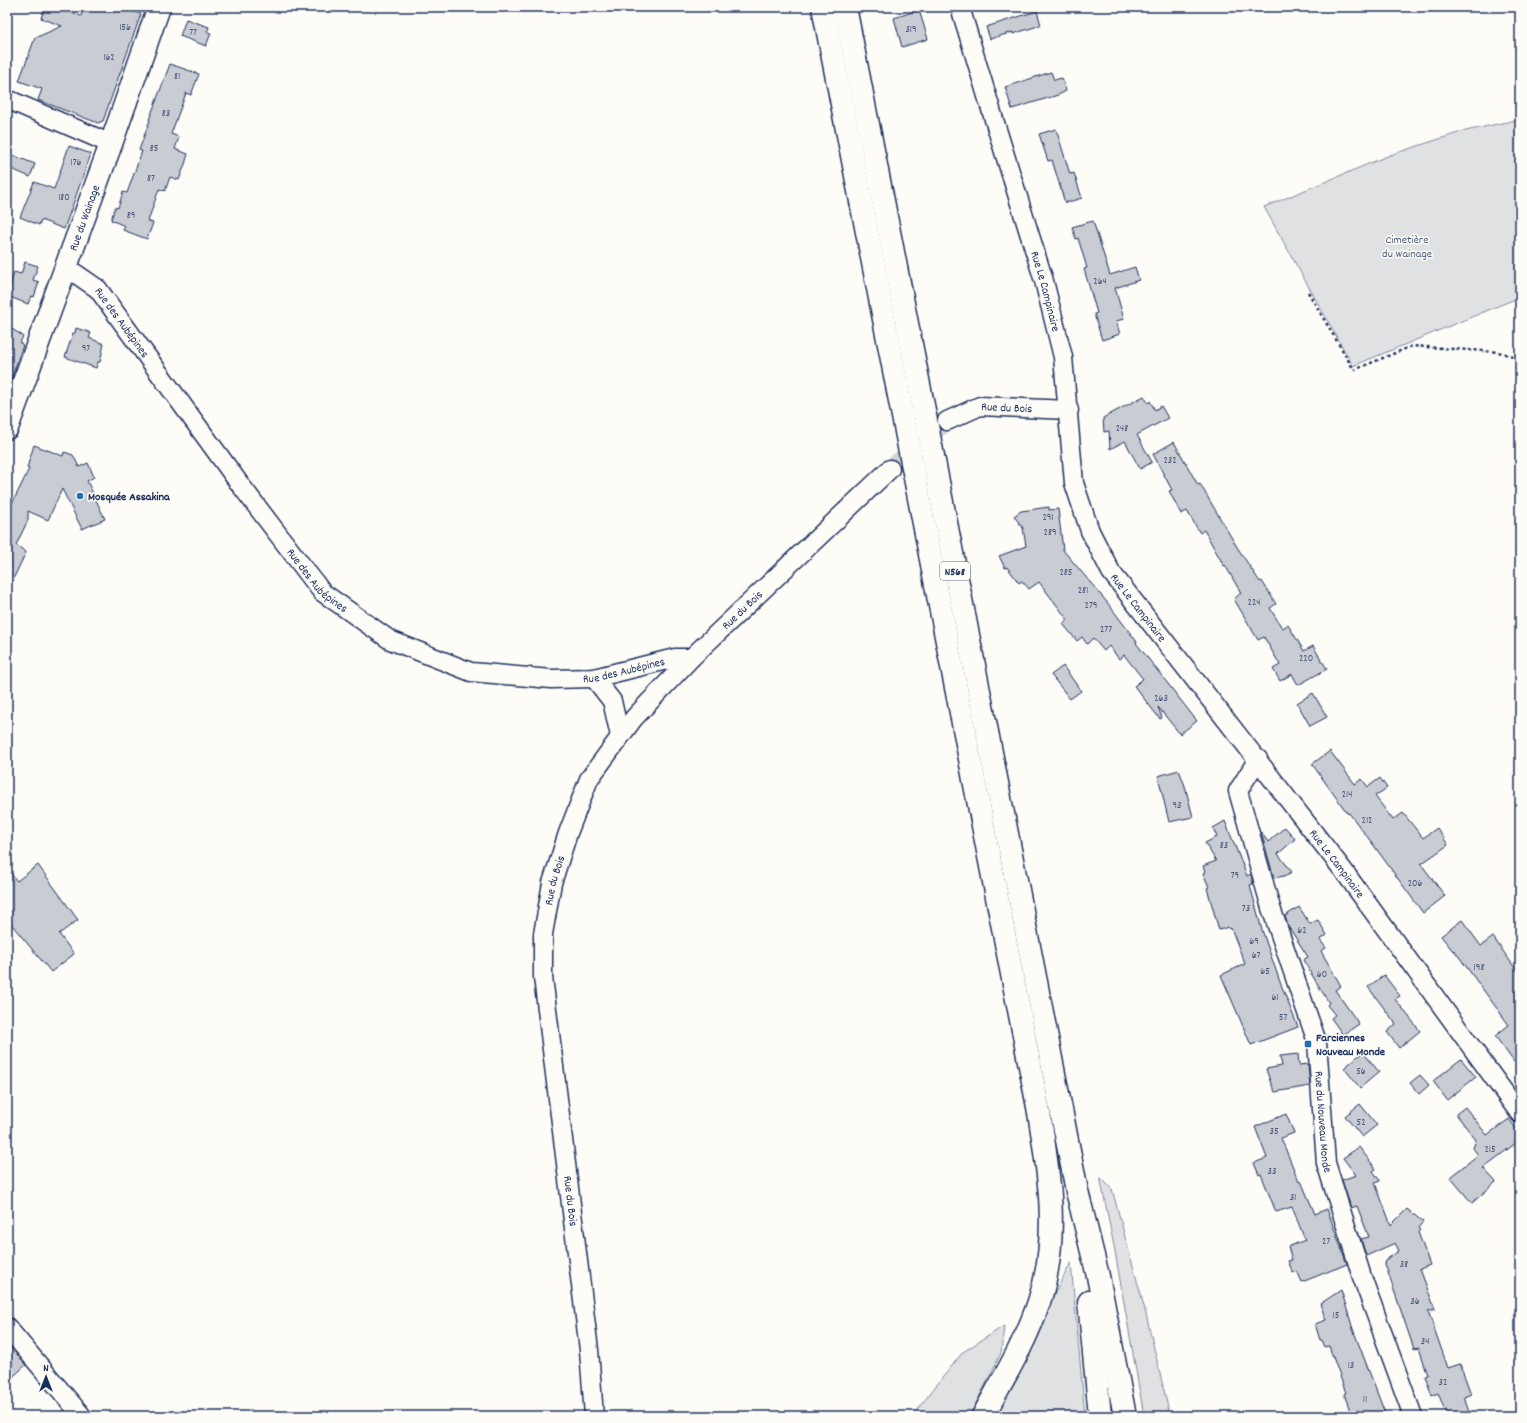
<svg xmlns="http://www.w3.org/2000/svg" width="1527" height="1423" viewBox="0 0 1527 1423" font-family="Dekko,sans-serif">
  <rect width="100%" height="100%" fill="#fdfcf7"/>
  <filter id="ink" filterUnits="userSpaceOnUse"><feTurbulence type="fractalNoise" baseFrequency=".025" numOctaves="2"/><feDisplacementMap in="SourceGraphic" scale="8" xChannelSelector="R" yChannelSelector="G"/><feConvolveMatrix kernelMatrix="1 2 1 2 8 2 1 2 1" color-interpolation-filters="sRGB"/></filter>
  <g filter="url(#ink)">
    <!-- green -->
    <g fill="#e0e1e3" stroke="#7e88a0">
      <path d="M1520,119V297L1353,366L1264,207L1390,155L1461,132Z"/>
      <path d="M1100,1177L1112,1189L1145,1310L1170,1416H1144L1114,1246Z"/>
      <path d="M1071,1263L1085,1416H988Z"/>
      <path d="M1004,1326L1001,1353L970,1416H912L963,1352Z"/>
    </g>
    <!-- building -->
    <g fill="#c9ccd3" stroke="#1b2f5e">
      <path d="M45,7H59L81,16L84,7H121L141,14L103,121L98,123L38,100L42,89L19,81L35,38L62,26L41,18Z"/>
      <path d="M919,10L928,39L902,47L894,18Z"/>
      <path d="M1037,11L1041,25L1013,34V32L990,39L986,27Z"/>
      <path d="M186,19L209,27L207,32L211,33L206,46L180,36Z"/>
      <path d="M170,64L199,74L191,95L186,93L171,134L179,137L175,149L188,154L185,164L179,180L170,177L165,191L159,189L148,221L153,223L147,239L123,230L125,226L111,220L115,207L118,208L123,192L127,193L142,151L139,150L150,120H149Z"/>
      <path d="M1051,72L1054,80L1062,78L1066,91L1058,95L1012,109L1005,87Z"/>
      <path d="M1056,129L1070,174L1074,173L1082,198L1065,203L1052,160L1048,161L1039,134Z"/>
      <path d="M69,146L91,154L64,229L41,220L39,225L20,217L34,182L54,189Z"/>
      <path d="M7,153L35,164L30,177L7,167Z"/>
      <path d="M1093,221L1110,275L1135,267L1139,280L1115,288L1124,319L1116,321L1120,334L1102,340L1094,314L1097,313L1084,269L1087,268L1078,238L1076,239L1072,227Z"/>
      <path d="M25,262L38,266L33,280L39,282L34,297L31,296L28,304L7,296L14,272L21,274Z"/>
      <path d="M7,326L23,336L20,343L23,345L9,385H7Z"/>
      <path d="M76,328L91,333L89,338L104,344L100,362H98L96,368L65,357L73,333H75Z"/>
      <path d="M1144,396L1148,403L1150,401L1155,410L1161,406L1168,418L1137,435L1152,462L1140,469L1125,441L1110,449L1109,431L1104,432L1103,418Z"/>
      <path d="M1174,442L1198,485L1200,484L1237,547L1260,582L1262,581L1276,604L1270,608L1282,628L1288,625L1304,651L1313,646L1327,669L1298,685L1292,674L1280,681L1273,669L1280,665L1264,637L1258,640L1234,599L1241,593L1225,565L1224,566L1204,530L1200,533L1187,511L1181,514L1169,491L1172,490L1153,454Z"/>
      <path d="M34,445L63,456L64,452L73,455L79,467L88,463L94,477L87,481L105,519L82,529L62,489L48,520L28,511V520L16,545L26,552L7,592V514L29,469L27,468L29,461Z"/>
      <path d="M1049,507V510L1058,509L1063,550L1106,601L1137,642L1136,643L1197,721L1180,734L1158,707L1162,718L1160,719L1134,686L1143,679L1124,655L1119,659L1109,646L1104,651L1093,638L1087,644L1082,637L1077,641L1063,624L1068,620L1039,582L1029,589L1022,581L1019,583L1007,567L1005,568L999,556L1026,546L1023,528L1014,516L1021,511Z"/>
      <path d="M1063,666L1081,691L1070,699L1051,675Z"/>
      <path d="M1313,693L1327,717L1310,726L1297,703Z"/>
      <path d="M1330,751L1355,784L1362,779L1368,787L1380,778L1387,788L1375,796L1393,820L1403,813L1423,838L1437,828L1448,845L1421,864L1445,896L1423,913L1372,843L1349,813L1348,814L1312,764Z"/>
      <path d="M1179,770L1185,786L1193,817L1169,822L1158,776Z"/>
      <path d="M1225,821L1247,876L1251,874L1253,884L1250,885L1262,930L1280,982L1298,1027L1251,1045L1221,975L1245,964L1231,928L1229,929L1228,927L1219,930L1207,888L1209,887L1203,873L1205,872L1203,866L1216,861L1205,843L1217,837L1213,828Z"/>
      <path d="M1285,827L1295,839L1278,854L1292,872L1284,876L1274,878L1261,832L1268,842Z"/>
      <path d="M38,865L78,920L59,934L74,954L51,972L7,919V869L17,881Z"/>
      <path d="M1299,907L1310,924L1318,920L1327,935L1320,940L1326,948L1321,951L1341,986L1335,990L1359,1024L1343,1035L1331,1018L1335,1015L1327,1005L1329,1003L1303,960L1308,957L1288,926L1285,916Z"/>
      <path d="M1462,920L1481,946L1493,937L1520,975V1070L1495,1036L1509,1025L1454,950L1453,951L1441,936Z"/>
      <path d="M1384,975L1400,996L1395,999L1420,1031L1399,1048L1387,1032L1396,1024L1368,987Z"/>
      <path d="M1363,1052L1379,1072L1360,1088L1344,1068Z"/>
      <path d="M1298,1054L1299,1065L1308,1064L1310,1086L1275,1092L1271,1084L1266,1069L1282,1066L1280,1056Z"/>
      <path d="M1461,1059L1476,1077L1447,1100L1433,1081Z"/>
      <path d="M1420,1075L1429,1085L1419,1094L1410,1083Z"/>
      <path d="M1360,1104L1377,1125L1362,1137L1345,1116Z"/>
      <path d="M1465,1107L1487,1135L1509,1119L1520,1134V1140L1483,1168L1496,1182L1472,1203L1450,1177L1478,1155L1473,1148L1476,1140L1456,1114Z"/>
      <path d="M1286,1114L1294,1133L1281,1138L1299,1182L1301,1181L1315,1214L1327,1209L1347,1264L1302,1282L1297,1271L1293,1273L1288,1261L1292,1260L1288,1247L1305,1240L1292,1207L1276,1212L1261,1174L1259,1175L1254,1163L1267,1158L1255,1127Z"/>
      <path d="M1359,1147L1376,1169L1373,1171L1380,1181L1375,1183L1391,1225L1407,1209L1423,1222L1418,1228L1420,1230L1418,1232L1430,1265L1420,1269L1435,1309L1428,1311L1448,1368L1460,1364L1471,1394L1464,1397L1471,1416H1447L1438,1393L1432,1396L1425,1376L1428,1375L1419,1348L1414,1349L1384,1261L1399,1251L1395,1243L1366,1256L1361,1239L1369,1237L1357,1206L1351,1208L1342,1180L1356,1175L1343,1158Z"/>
      <path d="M1341,1290L1353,1329L1386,1416H1352L1344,1394L1346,1393L1329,1346L1325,1347L1322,1340H1320L1315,1324L1326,1320L1320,1304Z"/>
      <path d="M7,1343L26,1365L7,1382Z"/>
    </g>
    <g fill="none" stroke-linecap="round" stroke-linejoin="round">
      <!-- minor-tunnel -->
      <path stroke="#d0d3d8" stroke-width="18" stroke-dasharray="18 9" stroke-linecap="butt" d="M890,469L947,421"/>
      <!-- minor casing -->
      <g stroke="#1b2f5e" stroke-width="21">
        <g id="minor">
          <path id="s1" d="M960,7L996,126L1044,281L1063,357L1074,483L1090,531L1111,572L1343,870L1520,1114"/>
          <path d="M7,99L111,144"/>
          <path id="s2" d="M66,267L98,289L239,483L322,592L390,640L471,672L551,679L594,678L675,658H691"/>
          <path id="s3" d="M947,421L980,406L1069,410"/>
          <path d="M594,678L612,701L620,736"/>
          <path id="s4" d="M1258,759L1238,791L1271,908L1317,1042L1326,1163L1362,1277L1413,1416"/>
          <path d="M7,1327L82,1416"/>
          <path id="s5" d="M594,1416L589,1350L543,977V934L552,883L568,833L589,779L634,718L691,658L890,469"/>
        </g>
      </g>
      <!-- tertiary casing -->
      <g stroke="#1b2f5e" stroke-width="25">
        <g id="tertiary">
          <path id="s6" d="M7,428L111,144L159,7"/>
        </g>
      </g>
      <!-- trunk casing -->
      <g stroke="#1b2f5e" stroke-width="25">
        <g id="trunk">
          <path d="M823,7L1038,1107C1049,1172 1060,1238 1039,1302C1026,1342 1003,1379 983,1416"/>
          <path d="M845,7L1066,1135L1077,1191L1098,1276L1125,1416"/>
          <path d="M1089,1302L1100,1416"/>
        </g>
      </g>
      <!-- path -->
      <path stroke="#1b2f5e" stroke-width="2.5" stroke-dasharray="3 3" stroke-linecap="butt" d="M1308,292L1354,370L1412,346L1498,352L1520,358"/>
      <!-- minor -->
      <use href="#minor" stroke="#fdfcf7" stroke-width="18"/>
      <!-- tertiary -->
      <use href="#tertiary" stroke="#fdfcf7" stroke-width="22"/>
      <!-- trunk -->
      <use href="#trunk" stroke="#fdfcf7" stroke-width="22"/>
    </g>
  </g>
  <!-- markers -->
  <g fill="#1f6fb2" stroke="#fdfcf7" stroke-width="1.5">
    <circle cx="80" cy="496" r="4"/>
    <rect x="1304" y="1040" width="8" height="8" rx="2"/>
  </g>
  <g text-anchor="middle" stroke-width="3" stroke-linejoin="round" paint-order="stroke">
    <!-- number labels -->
    <g font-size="10" fill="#46567b">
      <text x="125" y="30">156</text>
      <text x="911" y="32">319</text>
      <text x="193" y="35">77</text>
      <text x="109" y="60">162</text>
      <text x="177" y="79">81</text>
      <text x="166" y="116">83</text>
      <text x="154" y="151">85</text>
      <text x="76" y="165">176</text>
      <text x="151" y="181">87</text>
      <text x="64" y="200">180</text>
      <text x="131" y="218">89</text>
      <text x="1100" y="284">264</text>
      <text x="86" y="351">97</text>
      <text x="1122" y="431">248</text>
      <text x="1170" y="463">232</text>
      <text x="1048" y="520">291</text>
      <text x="1050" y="535">289</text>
      <text x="1066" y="575">285</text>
      <text x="1083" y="593">281</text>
      <text x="1254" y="605">224</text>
      <text x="1091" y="608">279</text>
      <text x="1106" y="632">277</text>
      <text x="1306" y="661">220</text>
      <text x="1161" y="701">263</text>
      <text x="1347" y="797">214</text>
      <text x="1177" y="808">93</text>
      <text x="1367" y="823">212</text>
      <text x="1224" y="848">83</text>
      <text x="1235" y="878">79</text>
      <text x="1415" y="886">206</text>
      <text x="1246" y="911">73</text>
      <text x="1302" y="933">62</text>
      <text x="1254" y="944">69</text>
      <text x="1256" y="958">67</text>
      <text x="1479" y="970">198</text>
      <text x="1265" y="974">65</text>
      <text x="1322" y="977">60</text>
      <text x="1275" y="1000">61</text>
      <text x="1283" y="1020">57</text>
      <text x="1361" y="1074">56</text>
      <text x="1361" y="1125">52</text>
      <text x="1274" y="1134">35</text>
      <text x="1490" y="1152">215</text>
      <text x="1272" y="1174">33</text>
      <text x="1293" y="1200">31</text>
      <text x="1326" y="1244">27</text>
      <text x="1404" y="1267">38</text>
      <text x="1415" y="1304">36</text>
      <text x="1336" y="1318">15</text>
      <text x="1425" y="1344">34</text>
      <text x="1351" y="1368">13</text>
      <text x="1443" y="1385">32</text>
      <text x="1365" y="1402">11</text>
    </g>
    <!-- shield labels -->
    <rect fill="#fdfcf7" stroke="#5f6c8c" stroke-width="1" x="940" y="562" width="30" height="18" rx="3"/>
    <g font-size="11" font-weight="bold" fill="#1b2f5e">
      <text x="955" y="575">N568</text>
    </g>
    <!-- street labels -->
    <g font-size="12" fill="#1b2f5e" stroke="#fdfcf7">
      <text dy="4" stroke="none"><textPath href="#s6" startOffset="224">Rue du Wainage</textPath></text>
      <text dy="4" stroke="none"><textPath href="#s1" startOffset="297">Rue Le Campinaire</textPath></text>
      <text dy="4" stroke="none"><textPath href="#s2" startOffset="80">Rue des Aubépines</textPath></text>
      <text dy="4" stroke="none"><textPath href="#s3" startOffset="63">Rue du Bois</textPath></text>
      <text dy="4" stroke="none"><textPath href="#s2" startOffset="404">Rue des Aubépines</textPath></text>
      <text dy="4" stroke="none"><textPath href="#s1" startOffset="633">Rue Le Campinaire</textPath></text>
      <text dy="4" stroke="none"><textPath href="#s5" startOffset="876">Rue du Bois</textPath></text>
      <text dy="4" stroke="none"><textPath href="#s2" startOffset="740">Rue des Aubépines</textPath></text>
      <text dy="4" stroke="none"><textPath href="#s1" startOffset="957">Rue Le Campinaire</textPath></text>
      <text dy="4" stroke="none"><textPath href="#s5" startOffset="540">Rue du Bois</textPath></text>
      <text dy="4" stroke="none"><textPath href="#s4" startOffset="381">Rue du Nouveau Monde</textPath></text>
      <text transform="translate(571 1201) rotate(83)" y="4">Rue du Bois</text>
    </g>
    <!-- park labels -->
    <g font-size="12" fill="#4c5c7f" stroke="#fdfcf7">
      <text x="1407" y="243">Cimetière<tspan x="1407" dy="14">du Wainage</tspan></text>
    </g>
    <!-- poi labels -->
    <g font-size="12" font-weight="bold" fill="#1b2f5e" stroke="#fdfcf7" text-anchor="start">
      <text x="88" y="500">Mosquée Assakina</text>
      <text x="1316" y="1041">Farciennes<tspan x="1316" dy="14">Nouveau Monde</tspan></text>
    </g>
  </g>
  <!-- margin -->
  <rect width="1527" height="1423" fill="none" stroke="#fdfcf7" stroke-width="24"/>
  <rect x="12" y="12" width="1503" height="1399" fill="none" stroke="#1b2f5e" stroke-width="1.5" filter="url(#ink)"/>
  <!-- north arrow -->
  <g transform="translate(46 1377)" stroke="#fdfcf7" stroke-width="3" paint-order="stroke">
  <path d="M0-3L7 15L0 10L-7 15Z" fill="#1b2f5e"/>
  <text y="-6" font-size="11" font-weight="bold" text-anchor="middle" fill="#1b2f5e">N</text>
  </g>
</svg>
